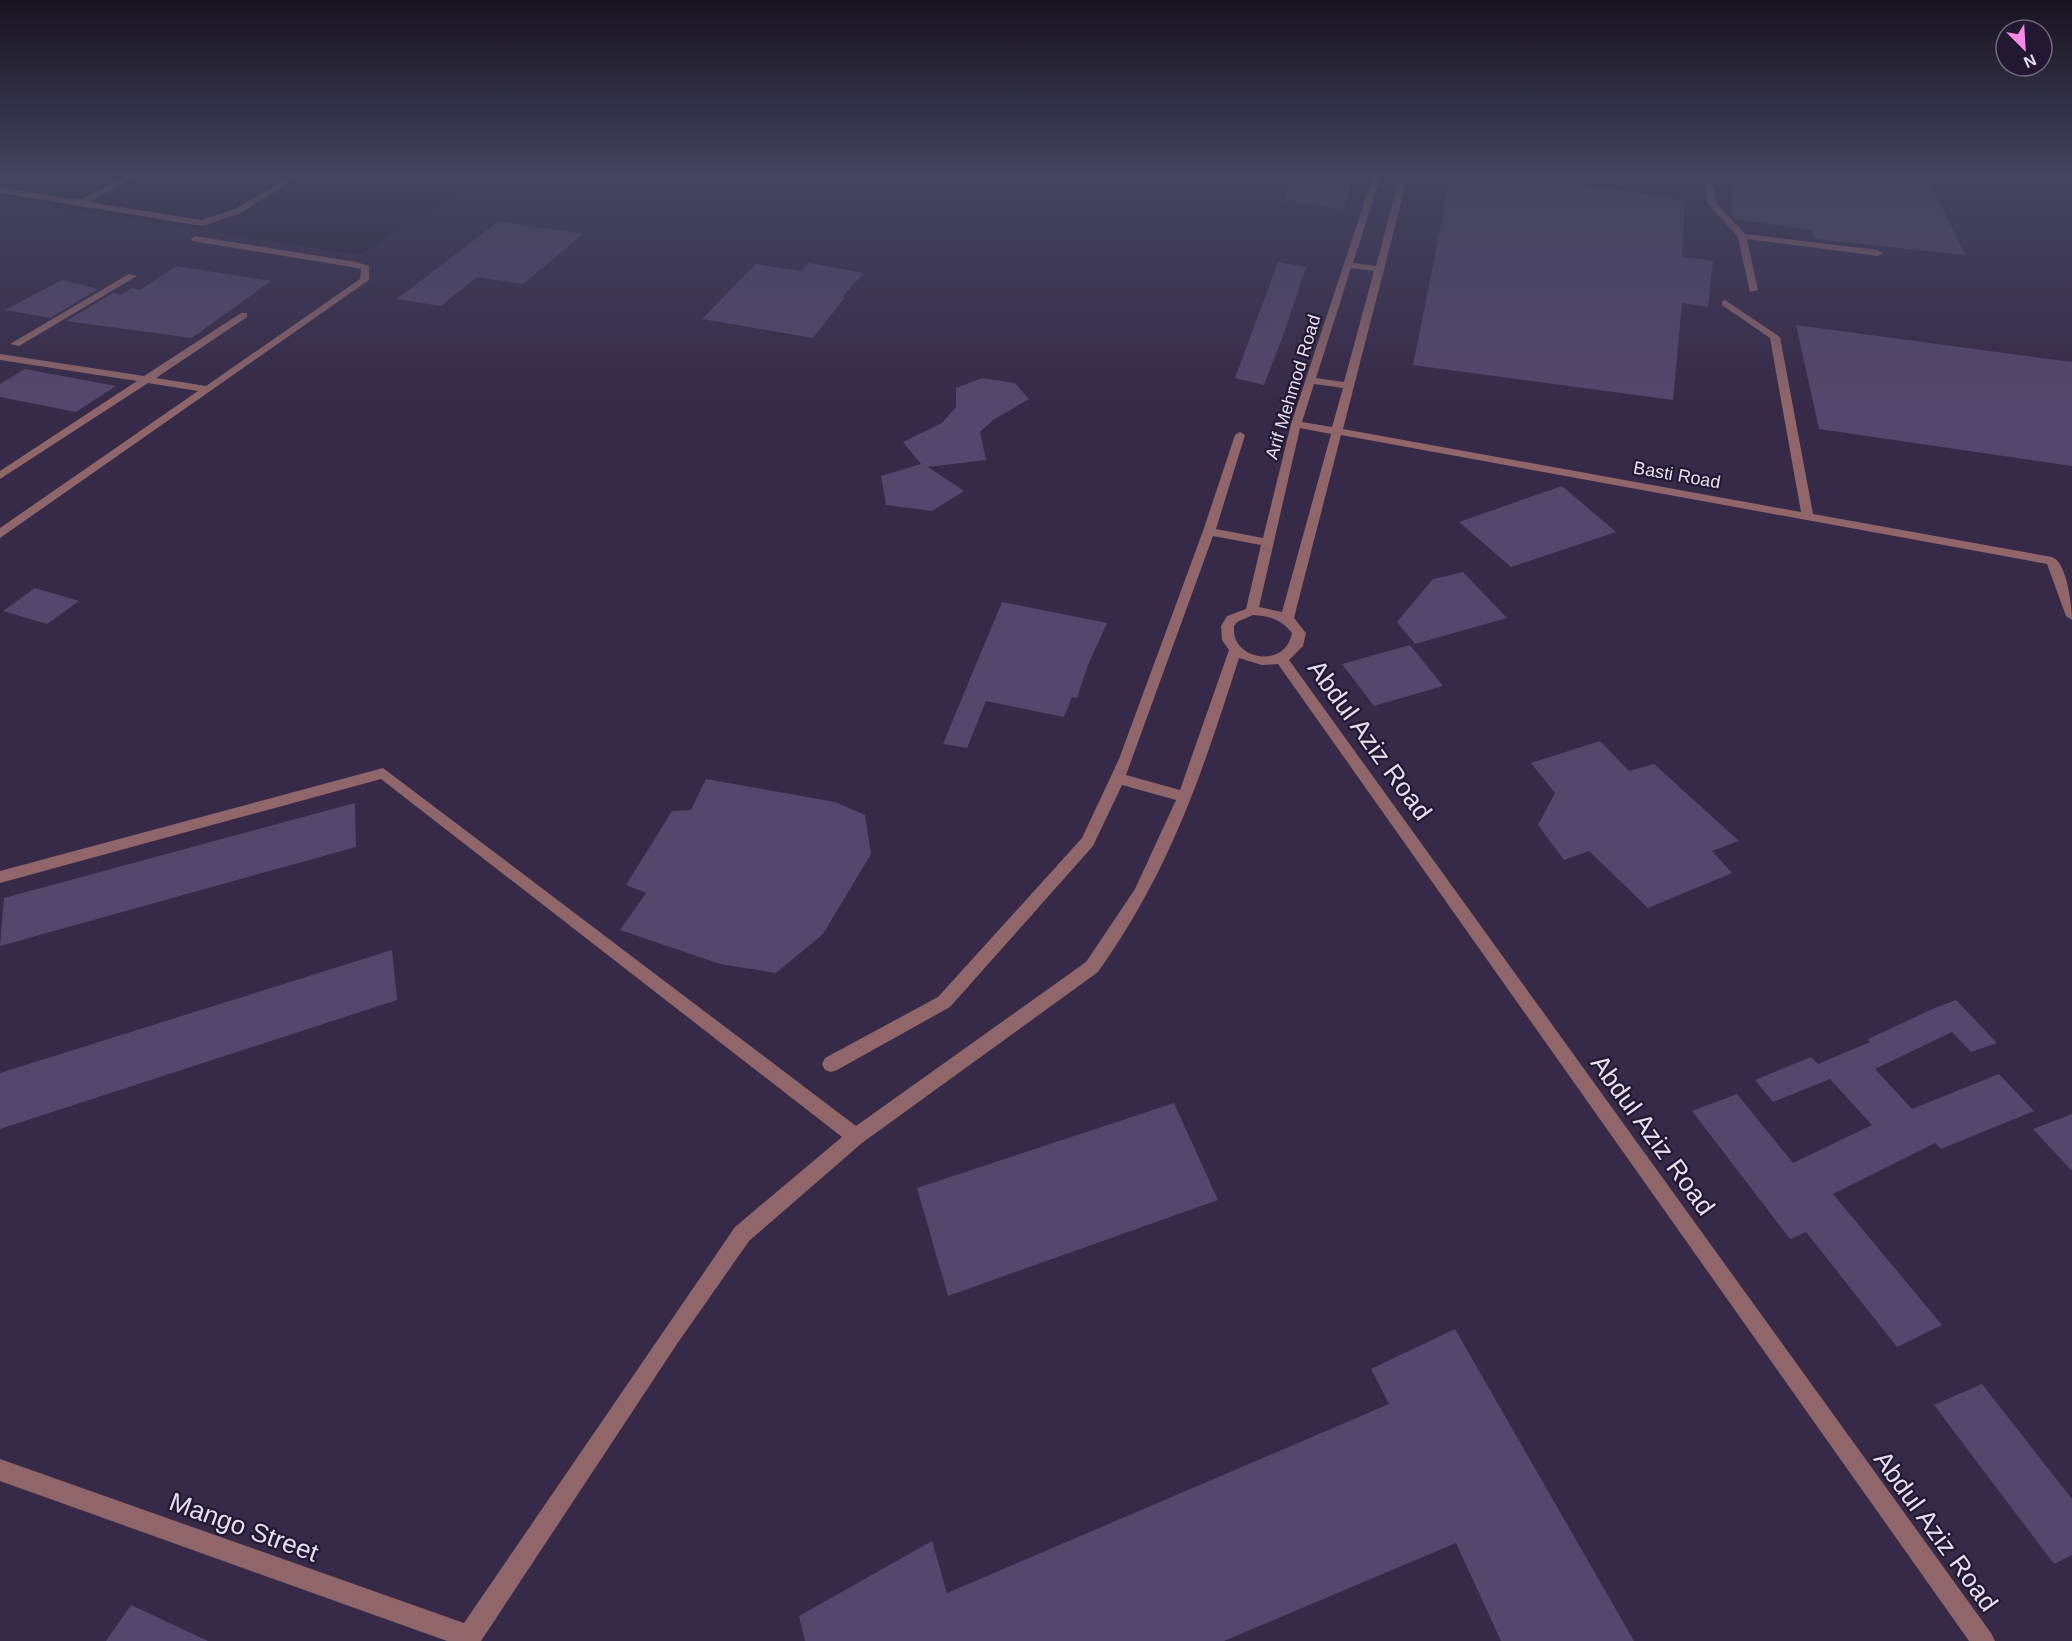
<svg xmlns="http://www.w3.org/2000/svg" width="2072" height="1641" viewBox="0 0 2072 1641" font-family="Helvetica,sans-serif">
  <rect width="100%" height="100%" fill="#2b223b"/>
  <!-- built -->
  <path fill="#362a48" d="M484,176H2072V1641H0V199L360,255Z"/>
  <!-- building -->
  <g fill="#54476b">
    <path d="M1294,176H1354L1343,209L1284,201Z"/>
    <path d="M1451,176H1510L1685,199L1682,257L1713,261L1708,307L1682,303L1673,400L1413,365Z"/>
    <path d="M1730,176L1928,178L1937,200H1939L1965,255L1815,239L1812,230L1735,219Z"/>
    <path d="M499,221L583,234L523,284L477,277L441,306L397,299Z"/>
    <path d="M1278,262L1306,267L1284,333L1264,385L1235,378Z"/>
    <path d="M809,263L864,273L842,297H845L813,338L702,319L756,264L801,271Z"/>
    <path d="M176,266L271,281L192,338L66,321L113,293L121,295L132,288L140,290Z"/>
    <path d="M62,280L98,289L50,318L5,310Z"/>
    <path d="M1796,325L2072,362V466L1819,429Z"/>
    <path d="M25,369L116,386L76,412L0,397V384Z"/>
    <path d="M982,378L1015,383L1029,399L993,420L980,432L986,460L928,467L964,491L932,511L886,505L881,476L921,464L903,442L942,423L956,407V388Z"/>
    <path d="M1562,486L1616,532L1511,567L1459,522Z"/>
    <path d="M1463,572L1507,618L1415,644L1397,622L1433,579Z"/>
    <path d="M35,588L79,601L47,624L3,611Z"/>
    <path d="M1002,602L1107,623L1088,665L1077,698L1072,697L1064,717L986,701L967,748L943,744Z"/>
    <path d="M1410,645L1443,686L1374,706L1342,664Z"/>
    <path d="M1600,741L1629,771L1654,764L1739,841L1712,851L1732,873L1648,908L1589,851L1564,860L1538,825L1555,793L1531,763Z"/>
    <path d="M706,779L835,802L865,815L871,854L823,934L776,973L720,964L620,930L646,893L626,885L672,811L691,810Z"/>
    <path d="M355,803L356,847L0,946L4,898Z"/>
    <path d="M392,950L397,1000L0,1129V1073Z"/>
    <path d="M1956,1000L1997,1043L1971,1052L1952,1032L1875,1069L1912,1109L1999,1074L2034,1111L1941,1149L1935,1143L1833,1194L1942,1325L1897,1347L1806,1232L1790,1239L1692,1111L1737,1094L1793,1163L1872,1125L1830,1079L1773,1102L1755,1080L1811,1057L1818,1064L1870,1042L1868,1039L1935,1008Z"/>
    <path d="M1174,1103L1218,1200L948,1296L917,1188Z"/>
    <path d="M2072,1114V1171L2033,1129Z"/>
    <path d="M1455,1329L1634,1641H1501L1456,1543L1224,1641H805L799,1616L932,1541L947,1593L1389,1404L1371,1369Z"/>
    <path d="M1982,1384L2072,1499V1555L2054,1564L1934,1405Z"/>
    <path d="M131,1605L208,1641H106Z"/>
  </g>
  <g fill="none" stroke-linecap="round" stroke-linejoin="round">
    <!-- minor -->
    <g fill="#90666a" fill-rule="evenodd">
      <path d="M127,176H136L89,202L201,220L235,209L291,176H300L241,213L202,226L0,193V187L79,200Z"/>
      <path d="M1373,176H1381L1353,263L1376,266L1400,176H1408L1343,429L1801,512L1770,338L1722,305V301L1725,300L1780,337L1813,514L2052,557C2067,562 2072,606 2072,620L2066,616L2047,564L1341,435L1294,618L1306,633L1303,646L1289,660L1991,1633L1995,1641H1969L1278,664L1262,665L1239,658C1202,774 1170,871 1098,972L862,1143L749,1241L677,1344L481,1641H447L0,1481V1459L464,1623L735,1227L842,1137L381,779L0,883V871L383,768L856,1126L1086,962L1135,889L1176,800L1122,785L1093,846L950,1007L837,1070L831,1072L825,1070L822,1064L825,1058L938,997L1082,838L1119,759L1203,531L1235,435L1240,432L1245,435L1216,529L1263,538L1291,424ZM1351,268L1374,271L1344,382L1316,378ZM1314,384L1343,388L1332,427L1302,422ZM1300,428L1331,434L1282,612L1259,607ZM1213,536L1261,545L1246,609L1227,616L1221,626L1222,640L1229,650L1180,790L1126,775ZM1253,615C1270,616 1282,620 1292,633C1287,664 1246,662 1236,640C1234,636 1234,631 1234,626L1237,622Z"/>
      <path d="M1702,176H1710L1717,204L1745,234L1878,250L1883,253L1878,256L1747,239L1758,290L1750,292L1738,237L1709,205Z"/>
      <path d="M195,236L356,262L369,266V280L0,538V528L198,391L148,383L0,479V471L137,381L0,360V354L144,376L241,313H247V317L156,378L206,386L360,279L361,269L352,267L192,241L191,239Z"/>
      <path d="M129,274L137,276L19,346L10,344Z"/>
    </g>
  </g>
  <!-- sky -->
  <linearGradient id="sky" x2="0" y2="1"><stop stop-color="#181320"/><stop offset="0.43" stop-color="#444460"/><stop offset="1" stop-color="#444460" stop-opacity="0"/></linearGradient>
  <rect width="2072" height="405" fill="url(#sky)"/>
  <g text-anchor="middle" stroke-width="4.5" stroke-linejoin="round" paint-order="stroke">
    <!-- far-street labels -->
    <g font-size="18" fill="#e5dff0" stroke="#221831">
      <text transform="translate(1293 387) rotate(-73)" y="6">Arif Mehmod Road</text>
      <text transform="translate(1677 475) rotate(10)" y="6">Basti Road</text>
    </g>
    <!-- near-street labels -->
    <g font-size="26" fill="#e5dff0" stroke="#221831">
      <text transform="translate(1370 740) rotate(54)" y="9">Abdul Aziz Road</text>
      <text transform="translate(1653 1135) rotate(54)" y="9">Abdul Aziz Road</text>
      <text transform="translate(244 1527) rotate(20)" y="9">Mango Street</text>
      <text transform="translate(1936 1531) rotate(54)" y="9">Abdul Aziz Road</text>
    </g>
  </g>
  <!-- north arrow -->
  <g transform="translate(2024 48) rotate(156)"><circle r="28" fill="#221831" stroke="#70687d" stroke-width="1.5"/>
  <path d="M0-4.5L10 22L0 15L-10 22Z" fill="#fb87e6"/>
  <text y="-9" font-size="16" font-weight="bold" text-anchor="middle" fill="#e5dff0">N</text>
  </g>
</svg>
